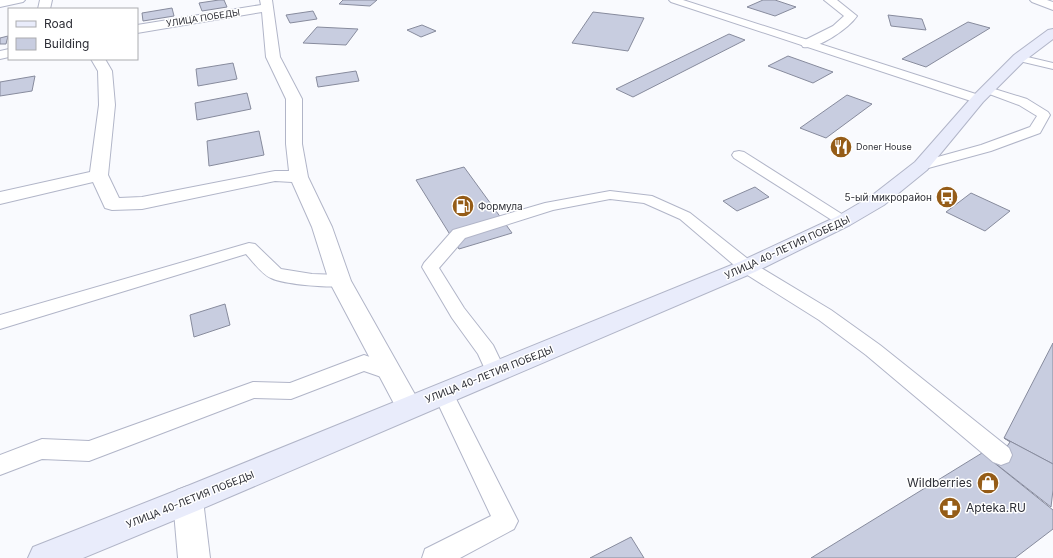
<svg xmlns="http://www.w3.org/2000/svg" width="1053" height="558" viewBox="0 0 1053 558" font-family="Inter,sans-serif">
  <rect width="100%" height="100%" fill="#f9fafe"/>
  <!-- building -->
  <g fill="#c8cde0" stroke="#878b9d">
    <path d="M219,0H224L227,7L202,11L199,3Z"/>
    <path d="M343,0H377L370,6L339,4Z"/>
    <path d="M763,0H775L796,7L775,16L747,7Z"/>
    <path d="M172,8L174,16L143,21L142,13Z"/>
    <path d="M313,11L317,19L290,23L286,15Z"/>
    <path d="M593,12L644,18L628,51L572,43Z"/>
    <path d="M888,15L922,19L926,30L891,26Z"/>
    <path d="M968,22L990,28L926,67L902,59Z"/>
    <path d="M422,25L436,31L421,37L407,30Z"/>
    <path d="M317,27L358,29L346,45L303,43Z"/>
    <path d="M729,34L745,40L633,97L616,89Z"/>
    <path d="M8,36L6,44H0V38Z"/>
    <path d="M788,56L833,72L813,83L768,66Z"/>
    <path d="M233,63L237,79L198,86L196,69Z"/>
    <path d="M356,71L359,81L318,87L316,77Z"/>
    <path d="M35,76L32,91L0,96V82Z"/>
    <path d="M247,93L251,109L197,120L195,103Z"/>
    <path d="M847,95L872,104L826,138L800,128Z"/>
    <path d="M259,131L264,155L209,166L207,141Z"/>
    <path d="M464,167L512,233L459,249L416,180Z"/>
    <path d="M755,187L769,197L737,211L723,201Z"/>
    <path d="M971,193L1010,211L985,231L946,212Z"/>
    <path d="M225,304L230,325L194,337L190,315Z"/>
    <path d="M1053,343V464L1004,438Z"/>
    <path d="M1004,438L1053,464V490L1051,507L982,453L1001,455L1010,442Z"/>
    <path d="M982,453L1053,510V529L1015,558H811Z"/>
    <path d="M631,537L644,558H590Z"/>
  </g>
  <g fill="none" stroke-linecap="round" stroke-linejoin="round">
    <!-- service casing -->
    <g stroke="#b1b5c8" stroke-width="2">
      <g id="service">
        <path d="M669,0H683L982,96L984,99L982,102H974L671,2Z"/>
        <path d="M1019,55L1053,63V69L1015,60L1014,58Z"/>
        <path d="M988,87L1027,99L1048,112L1050,115L1040,133L991,151L921,170L916,169L914,166L916,163L981,145L1030,127L1037,116L1019,105L984,92L982,90L984,88Z"/>
        <path d="M739,151L744,152L848,218L851,221L848,224L843,226L838,224L734,158L732,155L734,152Z"/>
        <path d="M610,191L652,196L690,213L753,263L831,310L880,345L1009,448L1012,455L1009,462L1001,465L993,462L866,355L819,320L741,271L680,219L644,203L610,199L553,210L465,238L439,268L464,308L493,345L506,372L503,378L496,380L489,378L478,354L452,318L422,267L424,263L453,230L545,203Z"/>
        <path d="M249,243L255,244L281,269L312,274L340,275L346,277L349,281L346,285C333,289 283,284 271,278C263,275 252,261 246,254L0,329V315Z"/>
        <path d="M364,355L397,366L400,372L397,378L390,380L364,371L291,399L254,398L89,461L42,459L0,475V455L42,439L89,441L253,382L290,383Z"/>
        <path d="M443,385L450,387L518,521L514,529L460,558H422L425,549L491,516L433,393L436,387Z"/>
      </g>
    </g>
    <!-- minor casing -->
    <g stroke="#b1b5c8" stroke-width="2">
      <g id="minor">
        <path d="M0,0H25L23,2L0,7Z"/>
        <path d="M40,0H52L50,9H38Z"/>
        <path d="M260,0H272L280,57L302,99V144L308,177L332,227L351,281L422,407L418,415L409,418L400,415L329,281L312,227L292,182L275,181L142,209L112,210L105,208L93,182L0,204V192L90,172L99,105L98,71L91,59H105L112,71L115,105L108,175L119,198L142,197L275,171H289L286,144V99L266,57L262,12L137,33V25L261,5Z"/>
        <path d="M824,0H837L857,16C849,28 818,50 803,47L801,44L803,41L833,26L844,16Z"/>
        <path d="M1030,0H1047L1053,2V10L1032,2Z"/>
        <path d="M9,49V57L0,59V51Z"/>
      </g>
    </g>
    <!-- tertiary casing -->
    <g stroke="#b1b5c8" stroke-width="2">
      <path id="tertiary" d="M188,486L199,490L203,500L210,558H178L173,500L177,490Z"/>
    </g>
    <!-- secondary casing -->
    <g stroke="#b1b5c8" stroke-width="2">
      <path id="secondary" d="M1053,29V39L1024,61L983,102L927,170L884,205L850,225L755,272L199,510L83,558H28L33,547L180,489L739,262L836,217L870,197L915,162L973,96L1014,55L1048,30Z"/>
    </g>
    <!-- service -->
    <use href="#service" fill="#fff" fill-rule="evenodd"/>
    <!-- minor -->
    <use href="#minor" fill="#fff" fill-rule="evenodd"/>
    <!-- tertiary -->
    <use href="#tertiary" fill="#fff" fill-rule="evenodd"/>
    <!-- secondary -->
    <use href="#secondary" fill="#e9ecfb" fill-rule="evenodd"/>
  </g>
  <!-- icons -->
  <defs>
    <g id="restaurant-disc" transform="scale(1.15)"><circle r="9.5" fill="#955c17" stroke="#fff"/><path d="M-5-6h1v4h1v-4h1v4h1v-4h1v5L-1.5 .5V6h-2V.5L-5-1ZM5-6V6H3V1.5H1.5Q1.5-4 5-6Z" fill="#fff"/></g>
    <g id="bus-disc" transform="scale(1.15)"><circle r="9.5" fill="#955c17" stroke="#fff"/><path d="M-5-6H5V4H4V6H2V4H-2V6H-4V4H-5ZM-3.5-4V0h7V-4ZM-3.5 1.2v1.5H-2V1.2ZM2 1.2v1.5H3.5V1.2Z" fill="#fff"/></g>
    <g id="fuel-disc" transform="scale(1.15)"><circle r="9.5" fill="#955c17" stroke="#fff"/><path d="M-5.5-6h7V0h2V4h1.3V-2.5L3-4.5l.8-.8L6-3V5H2.5V1h-1V6h-7ZM-4.2-4.7v3.2H.2V-4.7Z" fill="#fff"/></g>
    <g id="shop-disc" transform="scale(1.15)"><circle r="9.5" fill="#955c17" stroke="#fff"/><path d="M-5-2.5h2.3a2.7 3.5 0 0 1 5.4 0H5L5.5 6h-11ZM-1.5-2.5h3a1.5 2.3 0 0 0-3 0Z" fill="#fff"/></g>
    <g id="pharmacy-disc" transform="scale(1.15)"><circle r="9.5" fill="#955c17" stroke="#fff"/><path d="M-2-6h4v4h4v4h-4v4h-4v-4h-4v-4h4Z" fill="#fff"/></g>
  </defs>
  <g fill-rule="evenodd">
    <use href="#restaurant-disc" x="841" y="147"/>
    <use href="#bus-disc" x="947" y="197"/>
    <use href="#fuel-disc" x="463" y="206"/>
    <use href="#shop-disc" x="988" y="483"/>
    <use href="#pharmacy-disc" x="950" y="508"/>
  </g>
  <g text-anchor="middle" stroke-width="3" stroke-linejoin="round" paint-order="stroke">
    <!-- far-street labels -->
    <g font-size="9" fill="#2e2f37" stroke="#fff">
      <text transform="translate(203 18) rotate(-9)" y="3">УЛИЦА ПОБЕДЫ</text>
    </g>
    <!-- far-poi labels -->
    <g font-size="9" fill="#2e2f37" stroke="#fff" text-anchor="start">
      <text x="856" y="150">Doner House</text>
    </g>
    <!-- poi labels -->
    <g font-size="10" fill="#2e2f37" stroke="#fff" text-anchor="end">
      <text x="932" y="201">5-ый микрорайон</text>
      <text x="478" y="210" text-anchor="start">Формула</text>
    </g>
    <!-- street labels -->
    <g font-size="10" fill="#2e2f37" stroke="#fff">
      <text transform="translate(787 247) rotate(-25)" y="4">УЛИЦА 40-ЛЕТИЯ ПОБЕДЫ</text>
      <text transform="translate(489 374) rotate(-22)" y="4">УЛИЦА 40-ЛЕТИЯ ПОБЕДЫ</text>
      <text transform="translate(190 499) rotate(-22)" y="4">УЛИЦА 40-ЛЕТИЯ ПОБЕДЫ</text>
    </g>
    <!-- near-poi labels -->
    <g font-size="12" fill="#2e2f37" stroke="#fff" text-anchor="end">
      <text x="972" y="487">Wildberries</text>
      <text x="966" y="512" text-anchor="start">Apteka.RU</text>
    </g>
  </g>
  <!-- legend -->
  <rect x="8" y="8" width="130" height="52" fill="#ffffff" stroke="#abacaf"/>
  <rect x="16" y="21" width="20" height="6" fill="#e9ecfb" stroke="#abacaf"/>
  <text x="44" y="28" font-size="12" fill="#2e2f37">Road</text>
  <rect x="16" y="38" width="20" height="12" fill="#c8cde0" stroke="#abacaf"/>
  <text x="44" y="48" font-size="12" fill="#2e2f37">Building</text>
</svg>
